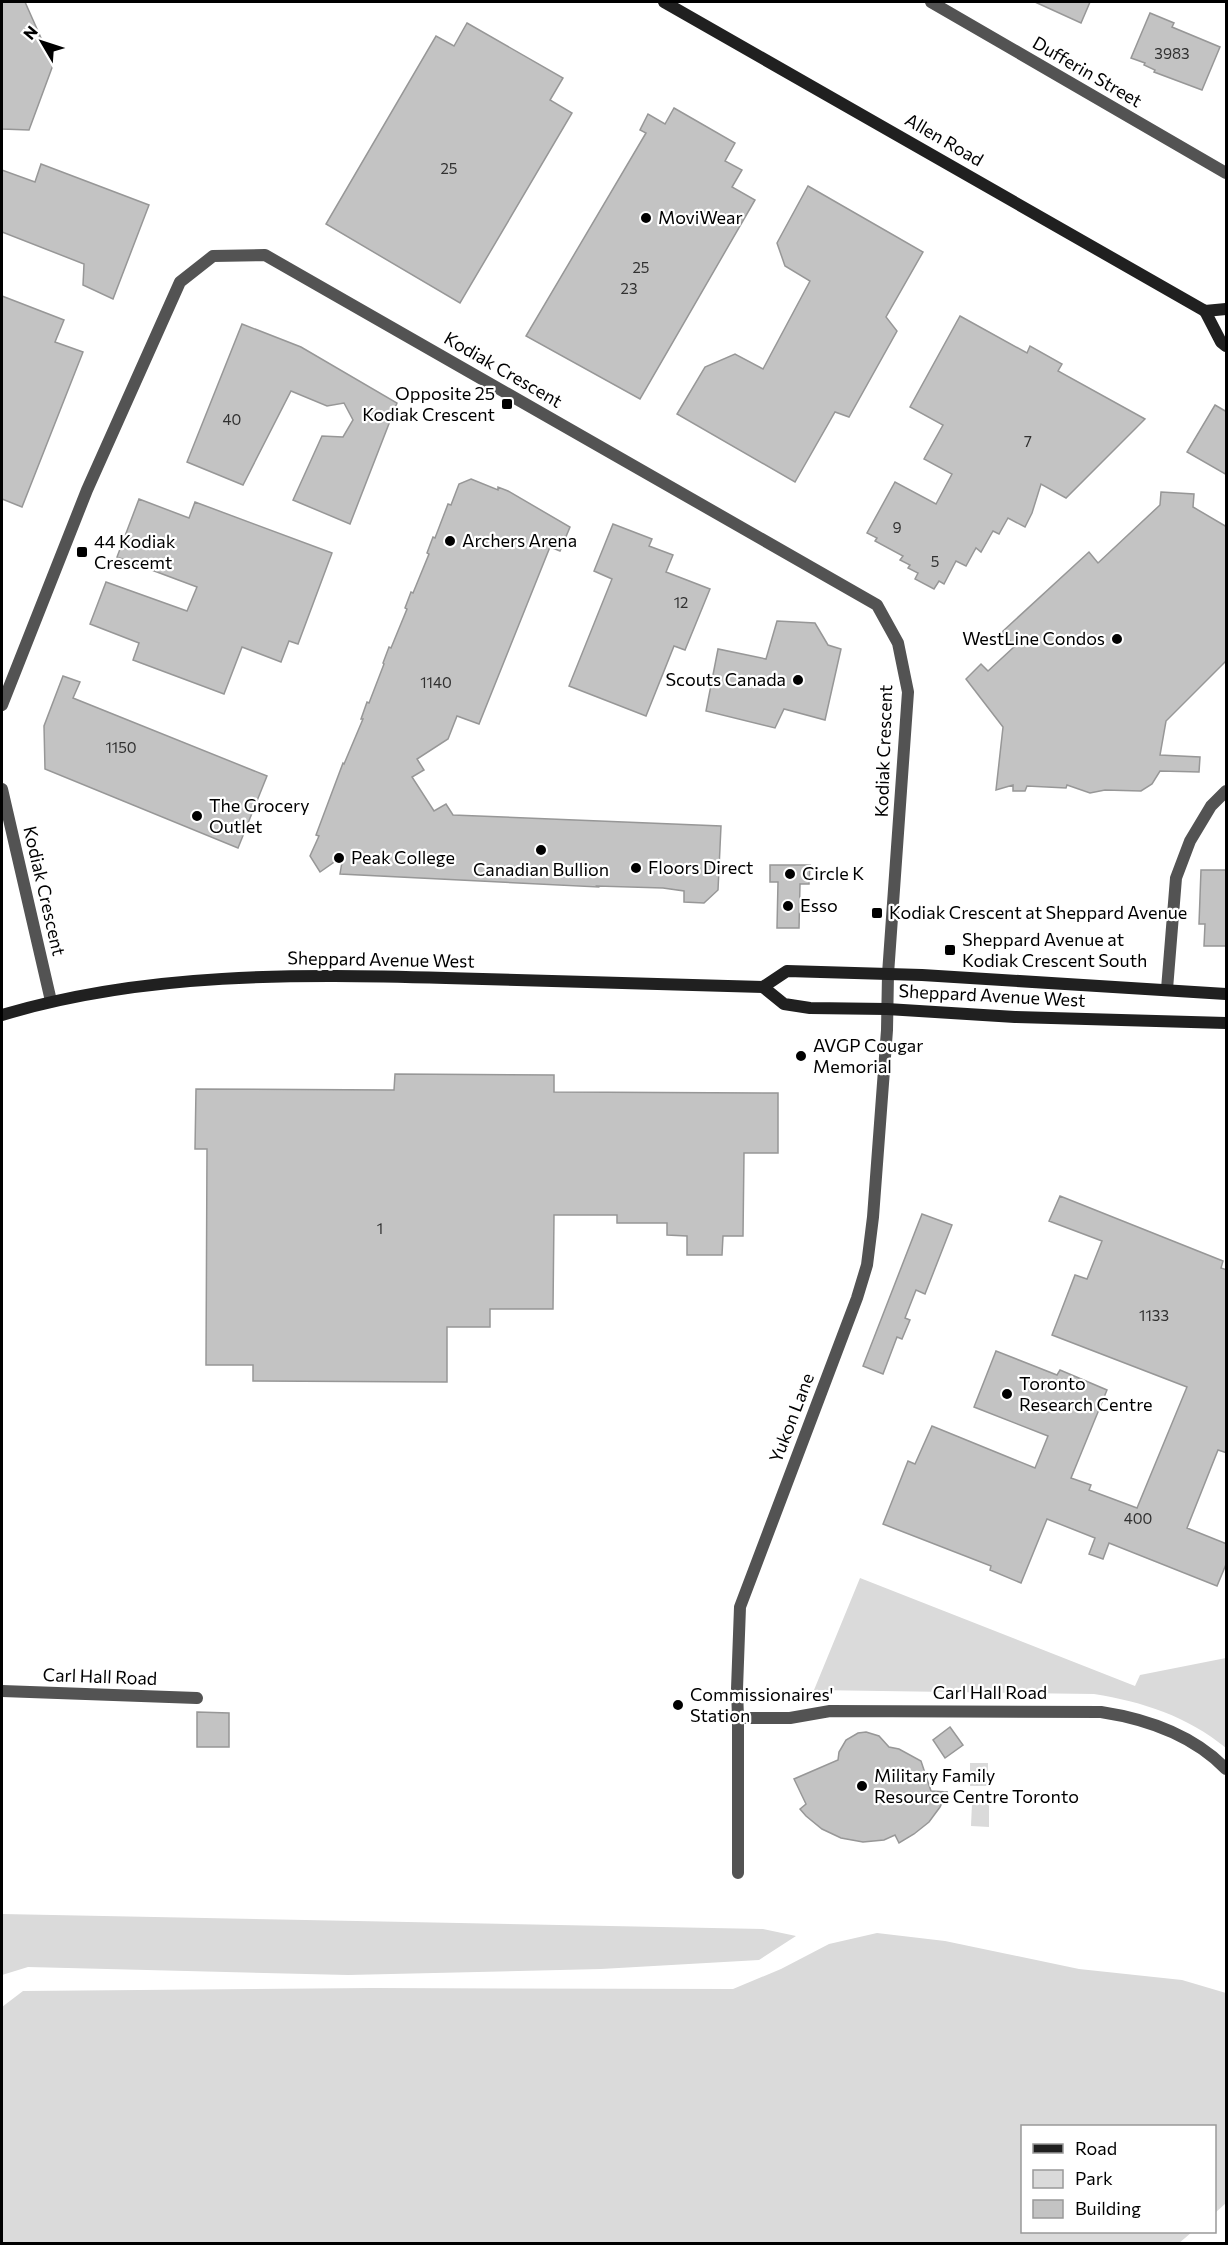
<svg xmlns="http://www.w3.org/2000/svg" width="1228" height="2245" viewBox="0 0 1228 2245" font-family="Commissioner,sans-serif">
  <rect width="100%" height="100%" fill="#fff"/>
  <!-- green -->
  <g fill="#dadada">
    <path d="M860,1578L1135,1686L1140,1675L1226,1658V1748C1187,1716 1143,1702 1094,1694L814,1690Z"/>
    <rect x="970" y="1763" width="18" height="23"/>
    <path d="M972,1803H989V1827L971,1826Z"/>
    <path d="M2,1914L763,1929L796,1936L759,1960L601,1969L348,1975L28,1967L2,1975Z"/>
    <path d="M877,1933L945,1941L1079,1969L1182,1980L1226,1993V2203L1215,2213L1214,2126H1022V2232H1192L1178,2244L2,2243V2007L23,1991L372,1988L733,1989L781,1969L829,1944Z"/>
  </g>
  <!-- building -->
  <g fill="#c3c3c3" stroke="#979797" stroke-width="1.5">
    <path d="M2,2H25L53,65L29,130L2,129Z"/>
    <path d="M1035,2H1090L1081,23Z"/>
    <path d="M1150,13L1174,23L1172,27L1220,47L1202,90L1154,72L1155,70L1144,65L1145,63L1131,58Z"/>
    <path d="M467,23L563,78L550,100L572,113L460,303L326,224L436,36L454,46Z"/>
    <path d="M674,108L735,143L725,161L742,170L732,187L755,200L640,399L526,336L646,133L640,130L648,114L665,124Z"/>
    <path d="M41,164L149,205L113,299L83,285L84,264L2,232V170L35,182Z"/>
    <path d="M808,186L923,252L886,317L897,331L849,417L835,412L795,482L677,414L705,367L735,354L763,369L810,281L785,266L777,243Z"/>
    <path d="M2,296L64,320L55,342L83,352L22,507L2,499Z"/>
    <path d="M960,316L1027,353L1030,346L1062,364L1058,371L1145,419L1066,498L1041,484L1032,513L1025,527L1008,518L999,534L993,531L981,552L976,548L966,566L956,561L944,584L939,581L934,589L915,579L918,573L908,568L910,565L900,560L903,556L875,541L877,538L867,533L895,482L936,504L952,474L924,459L943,425L910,407Z"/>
    <path d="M242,324L301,347L397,403L350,524L293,500L322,436L343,437L353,420L344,403L327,406L291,391L243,485L187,462Z"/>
    <path d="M1215,405L1227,412V475L1187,452Z"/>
    <path d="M471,479L498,490V487L508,491L570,527L560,551L550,547L479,724L457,716L448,739L417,759L424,770L412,777L434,811L446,804L453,815L721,826L718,890L704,903L684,902V891L663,888L597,886L598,887L340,874L343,856L320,872L310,856L319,836L316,835L343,763L344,764L363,719H361L367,702L369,703L384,664L383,663L389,647L391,648L407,609L405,608L411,592L413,593L429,554L427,553L433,537L435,538L448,504L451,505L459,484Z"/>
    <path d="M1161,492L1194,494L1193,507L1227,527V660L1166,721L1160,755L1200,757L1199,772L1160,771L1152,784L1141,791L1105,790L1090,793L1067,785L1066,788L1027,786L1025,791H1013V785L996,790L1003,727L966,679L981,664L988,671L1015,646L1002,632L1089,552L1098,563L1160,505Z"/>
    <path d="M139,499L189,518L195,502L332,553L298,644L289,641L281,662L242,647L224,694L133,660L139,643L90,624L106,582L187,611L197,587L117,557Z"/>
    <path d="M613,524L652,539L649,546L673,555L666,572L710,589L685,650L674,646L646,716L569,686L612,579L594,571Z"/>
    <path d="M777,621L815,623L828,645L841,649L825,720L784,709L775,728L706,711L718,649L766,659Z"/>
    <path d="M63,676L80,682L73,698L267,776L238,848L45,769L44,726Z"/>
    <path d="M770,865H810L809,884H800L799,928H777L778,882H770Z"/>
    <path d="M1201,870H1227V946H1204L1205,924H1199Z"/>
    <path d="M395,1074L554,1075V1092L778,1093V1153H744L743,1236H723L722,1255H687V1236L667,1235V1223H617V1215H554L553,1309H490V1327H447V1382L253,1381V1365H206L207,1149H195L196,1089L394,1090Z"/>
    <path d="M1060,1196L1223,1261L1221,1268L1227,1270V1453L1218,1450L1187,1528L1227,1544V1562L1217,1586L1109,1543L1103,1559L1089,1554L1095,1538L1047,1519L1021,1583L990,1570L991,1566L883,1524L908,1461L915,1464L932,1426L1035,1468L1048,1436L974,1407L996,1351L1057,1375L1060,1370L1107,1390L1071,1478L1091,1485L1089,1490L1137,1508L1187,1387L1052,1335L1075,1275L1087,1279L1102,1241L1049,1221Z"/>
    <path d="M922,1214L952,1225L925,1294L916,1290L905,1318L910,1320L902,1339L897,1337L883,1374L863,1366Z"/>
    <path d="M197,1712L229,1713V1747H197Z"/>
    <path d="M950,1727L963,1745L945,1758L933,1740Z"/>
    <path d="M866,1732L879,1736L889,1747L899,1749L921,1761L931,1791L947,1792L940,1807L929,1822L914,1834L899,1843L895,1835L884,1840L863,1842L841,1838L822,1829L806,1816L800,1809L806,1804L794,1779L838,1760L839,1752L846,1740L858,1733Z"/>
  </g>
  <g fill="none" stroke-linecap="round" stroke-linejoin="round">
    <!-- minor -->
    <g stroke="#535353" stroke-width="12">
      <path d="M931,2L1226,173"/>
      <path d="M2,705L87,490L180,282L213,256L265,255L877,605L898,643L908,692L888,974L887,1030L873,1217L867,1265L857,1298L740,1607L737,1689L738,1718V1873"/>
      <path d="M2,789L51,1001"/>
      <path d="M1167,989L1176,878L1190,841L1211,806L1226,791"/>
      <path d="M2,1691L197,1698"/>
      <path d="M738,1718H790L830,1711L1101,1712C1147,1719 1193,1735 1226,1769"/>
    </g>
    <!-- secondary -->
    <g stroke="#202020" stroke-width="12">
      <path d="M664,2L1205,311L1226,309"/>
      <path d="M1205,311L1221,342L1226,346"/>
      <path d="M763,987L784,1004L810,1008L887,1009L1015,1017L1226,1023"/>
      <path d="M2,1015C145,972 298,974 446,978C552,981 658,984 763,987L787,971L922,975L1226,994"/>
    </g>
  </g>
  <!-- markers -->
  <g fill="#000" stroke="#fff" stroke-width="2">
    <circle cx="646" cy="218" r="6"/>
    <rect x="501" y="398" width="12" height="12" rx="3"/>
    <circle cx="450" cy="541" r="6"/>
    <rect x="76" y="546" width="12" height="12" rx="3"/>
    <circle cx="1117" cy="639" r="6"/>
    <circle cx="798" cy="680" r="6"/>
    <circle cx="197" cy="816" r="6"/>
    <circle cx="541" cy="850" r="6"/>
    <circle cx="339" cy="858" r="6"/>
    <circle cx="636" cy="868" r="6"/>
    <circle cx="790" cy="874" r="6"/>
    <circle cx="788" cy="906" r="6"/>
    <rect x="871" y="907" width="12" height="12" rx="3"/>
    <rect x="944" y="944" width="12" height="12" rx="3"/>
    <circle cx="801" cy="1056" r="6"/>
    <circle cx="1007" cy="1394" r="6"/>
    <circle cx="678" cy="1705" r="6"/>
    <circle cx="862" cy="1786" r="6"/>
  </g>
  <g text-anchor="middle" stroke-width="4.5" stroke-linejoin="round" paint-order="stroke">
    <!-- number labels -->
    <g font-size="15" fill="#313131">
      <text x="1172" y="59">3983</text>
      <text x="449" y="174">25</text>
      <text x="641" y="273">25</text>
      <text x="629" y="294">23</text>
      <text x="232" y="425">40</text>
      <text x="1028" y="447">7</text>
      <text x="897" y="533">9</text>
      <text x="935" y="567">5</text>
      <text x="681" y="608">12</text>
      <text x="436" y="688">1140</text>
      <text x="121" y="753">1150</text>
      <text x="380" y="1234">1</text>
      <text x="1154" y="1321">1133</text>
      <text x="1138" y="1524">400</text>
    </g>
    <!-- street labels -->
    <g font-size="18" fill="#000" stroke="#fff">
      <text transform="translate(1087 72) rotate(30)" y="6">Dufferin Street</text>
      <text transform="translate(944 140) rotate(30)" y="6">Allen Road</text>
      <text transform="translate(503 370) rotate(30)" y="6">Kodiak Crescent</text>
      <text transform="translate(884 751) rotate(-88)" y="6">Kodiak Crescent</text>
      <text transform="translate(44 891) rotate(77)" y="6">Kodiak Crescent</text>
      <text transform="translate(381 960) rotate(1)" y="6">Sheppard Avenue West</text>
      <text transform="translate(992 996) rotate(3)" y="6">Sheppard Avenue West</text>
      <text transform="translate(792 1418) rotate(-69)" y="6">Yukon Lane</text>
      <text transform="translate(100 1677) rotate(2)" y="6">Carl Hall Road</text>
      <text x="990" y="1699">Carl Hall Road</text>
    </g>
    <!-- poi labels -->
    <g font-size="18" fill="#000" stroke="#fff" text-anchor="start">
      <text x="658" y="224">MoviWear</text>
      <text x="495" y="400" text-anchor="end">Opposite 25<tspan x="495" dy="21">Kodiak Crescent</tspan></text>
      <text x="462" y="547">Archers Arena</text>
      <text x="94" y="548">44 Kodiak<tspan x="94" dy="21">Crescemt</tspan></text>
      <text x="1105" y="645" text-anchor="end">WestLine Condos</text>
      <text x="786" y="686" text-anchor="end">Scouts Canada</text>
      <text x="209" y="812">The Grocery<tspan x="209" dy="21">Outlet</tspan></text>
      <text x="351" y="864">Peak College</text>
      <text x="648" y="874">Floors Direct</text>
      <text x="541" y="876" text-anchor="middle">Canadian Bullion</text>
      <text x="802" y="880">Circle K</text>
      <text x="800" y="912">Esso</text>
      <text x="889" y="919">Kodiak Crescent at Sheppard Avenue</text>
      <text x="962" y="946">Sheppard Avenue at<tspan x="962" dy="21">Kodiak Crescent South</tspan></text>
      <text x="813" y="1052">AVGP Cougar<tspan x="813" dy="21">Memorial</tspan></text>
      <text x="1019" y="1390">Toronto<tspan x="1019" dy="21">Research Centre</tspan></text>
      <text x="690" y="1701">Commissionaires'<tspan x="690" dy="21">Station</tspan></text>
      <text x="874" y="1782">Military Family<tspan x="874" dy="21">Resource Centre Toronto</tspan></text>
    </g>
  </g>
  <!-- border -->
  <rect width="1228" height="2245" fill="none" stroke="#000000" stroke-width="6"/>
  <!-- legend -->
  <rect x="1021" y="2125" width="195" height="108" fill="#ffffff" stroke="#999999" stroke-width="1.5"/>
  <rect x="1033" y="2144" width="30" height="9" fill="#202020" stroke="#999999" stroke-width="1.5"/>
  <text x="1075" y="2155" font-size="18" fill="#000000">Road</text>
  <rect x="1033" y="2170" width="30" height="18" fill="#dadada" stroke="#999999" stroke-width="1.5"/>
  <text x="1075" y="2185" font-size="18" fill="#000000">Park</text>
  <rect x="1033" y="2200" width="30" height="18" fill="#c3c3c3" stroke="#999999" stroke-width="1.5"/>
  <text x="1075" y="2215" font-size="18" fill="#000000">Building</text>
  <!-- north arrow -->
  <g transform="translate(42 42) rotate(309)" stroke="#ffffff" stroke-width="4.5" paint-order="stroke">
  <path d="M0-4.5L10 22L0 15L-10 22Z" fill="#000000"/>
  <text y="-9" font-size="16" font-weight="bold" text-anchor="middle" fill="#000000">N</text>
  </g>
</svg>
